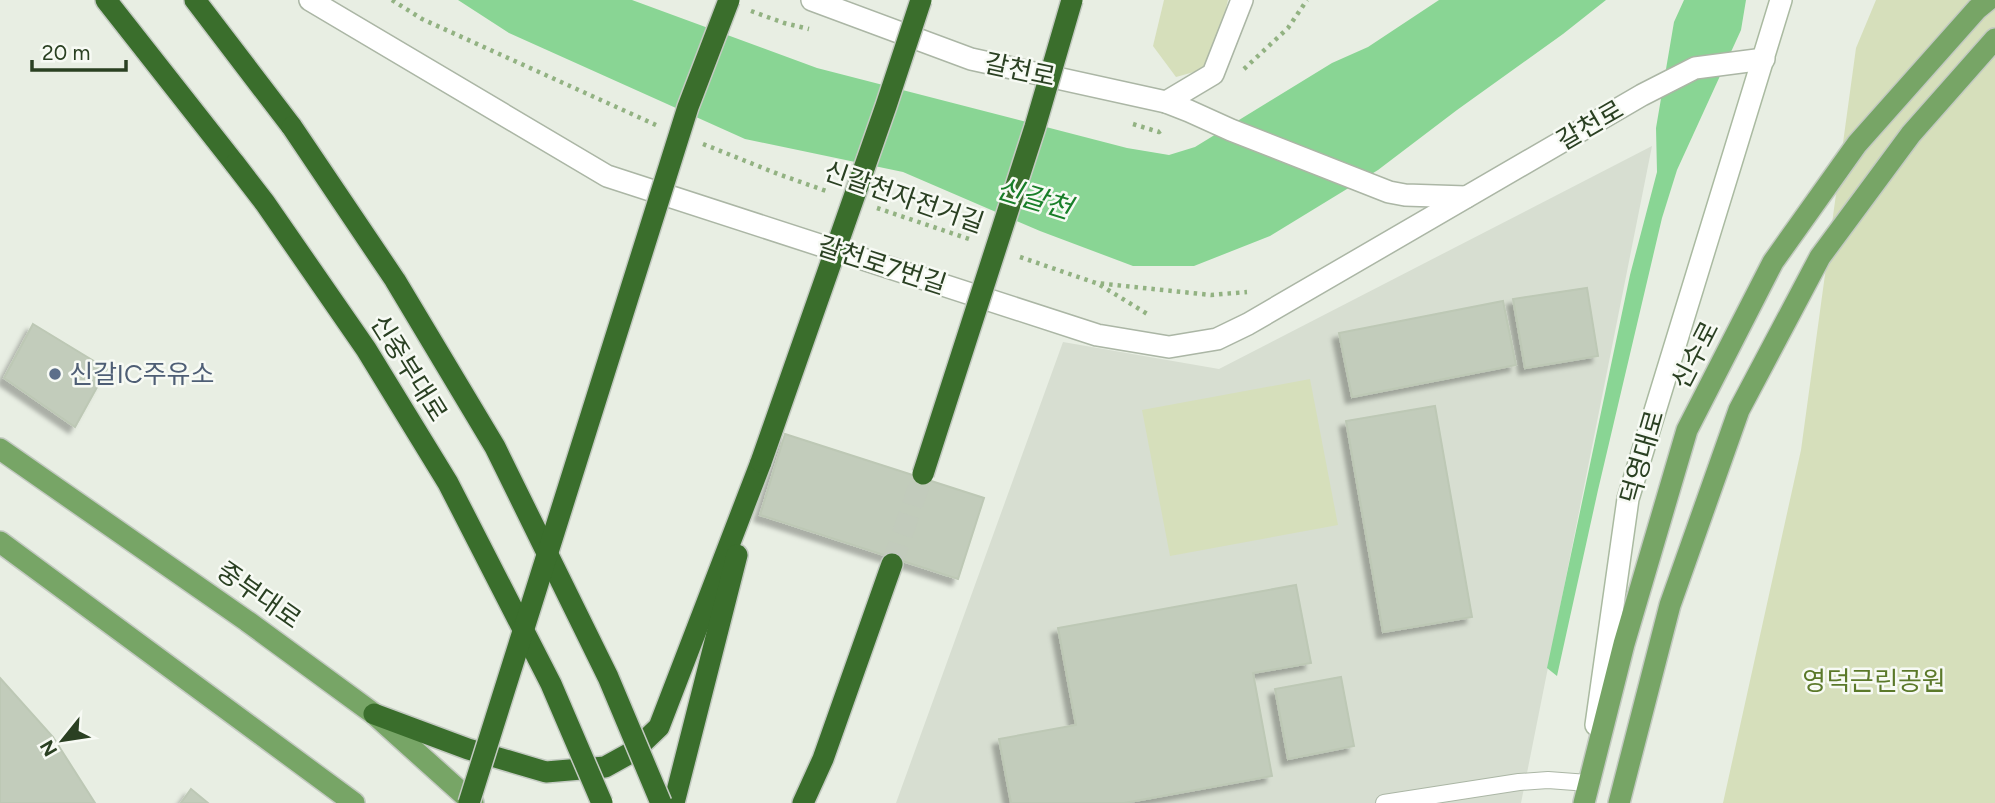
<svg xmlns="http://www.w3.org/2000/svg" width="1995" height="803" viewBox="0 0 1995 803" font-family="Figtree,'Noto Sans KR',sans-serif">
  <defs>
    <filter id="shadow"><feDropShadow dx="-6" dy="6" stdDeviation="2" flood-color="#0004"/></filter>
  </defs>
  <rect width="100%" height="100%" fill="#e8eee3"/>
  <!-- built -->
  <path fill="#d7ded1" d="M1652,146L1521,803H896L1063,342L1219,369Z"/>
  <!-- green -->
  <g fill="#d6dfbb">
    <path d="M1164,0H1228L1212,67L1176,77L1153,46Z"/>
    <path d="M1876,0H1995V803H1723L1801,450L1856,48Z"/>
    <path d="M1310,379L1338,525L1170,556L1142,410Z"/>
  </g>
  <!-- water -->
  <g fill="#89d594">
    <path d="M458,0H632L817,68L1127,148L1169,155L1195,147L1332,63L1368,47L1439,0H1606L1563,34L1457,110L1378,170L1270,236L1194,266H1133L1040,231L903,172L745,139L509,33Z"/>
    <path d="M1684,0H1746L1741,30L1677,170L1662,218L1598,490L1557,676L1547,668L1630,275L1657,172L1656,128L1674,22Z"/>
  </g>
  <!-- building -->
  <g fill="#c2ccbb" stroke="#bdc8b5" stroke-width="2" filter="url(#shadow)">
    <path d="M1587,288L1598,356L1525,368L1513,299Z"/>
    <path d="M1503,301L1516,365L1352,397L1339,333Z"/>
    <path d="M33,324L107,369L75,427L4,378Z"/>
    <path d="M1435,406L1472,617L1383,632L1346,421Z"/>
    <path d="M785,434L984,498L958,579L760,515Z"/>
    <path d="M1296,585L1311,663L1253,673L1272,776L1124,803H1011L999,739L1076,725L1058,628Z"/>
    <path d="M1341,677L1354,746L1288,759L1275,689Z"/>
    <path d="M0,678L53,737L95,803H0Z"/>
    <path d="M191,789L208,803H181Z"/>
  </g>
  <g fill="none" stroke-linecap="round" stroke-linejoin="round">
    <!-- highway-tunnel -->
    <path stroke="#c2cbbc" stroke-width="21" stroke-dasharray="21 10" stroke-linecap="butt" d="M892,564L923,474"/>
    <!-- lane casing -->
    <g stroke="#abb6a5" stroke-width="18">
      <path id="lane" d="M1384,803L1519,782L1548,780L1588,783"/>
    </g>
    <!-- street casing -->
    <g stroke="#abb6a5" stroke-width="24">
      <g id="street">
        <path d="M310,0L607,176L1097,335L1169,347L1217,339L1248,324L1642,95L1695,68L1764,59"/>
        <path d="M812,0L971,59L1166,102L1189,111L1231,130L1389,192L1405,195L1466,197"/>
        <path d="M1166,102L1213,74L1242,0"/>
      </g>
    </g>
    <!-- secondary casing -->
    <g stroke="#aabaa1" stroke-width="24">
      <path id="secondary" d="M1596,725L1628,499L1781,0"/>
    </g>
    <!-- primary casing -->
    <g stroke="#c3cac1" stroke-width="24">
      <g id="primary">
        <path d="M0,449L247,621L374,714L473,803"/>
        <path d="M0,542L354,803"/>
        <path d="M1584,803L1624,644L1687,430L1773,262L1857,144L1977,9L1988,0"/>
        <path d="M1619,803L1670,605L1739,410L1820,257L1911,134L1995,39"/>
      </g>
    </g>
    <!-- highway casing -->
    <g stroke="#c3cac1" stroke-width="24">
      <g id="highway">
        <path d="M106,0L235,164"/>
        <path d="M195,0L292,127"/>
        <path d="M374,714L468,749L546,772L605,767L634,751L659,727L761,462"/>
        <path d="M674,803L737,555"/>
        <path d="M803,803L823,759L892,564"/>
      </g>
    </g>
    <!-- path -->
    <g stroke="#92b282" stroke-width="4.5" stroke-dasharray="3.5 5" stroke-linecap="butt">
      <path d="M392,0L422,19L656,125"/>
      <path d="M751,11L784,23L809,29"/>
      <path d="M1244,69L1288,28L1307,0"/>
      <path d="M1133,124L1159,132L1164,128"/>
      <path d="M703,144L778,174L829,192"/>
      <path d="M877,208L972,240"/>
      <path d="M1020,257L1096,283L1211,295L1247,292"/>
      <path d="M1100,285L1149,315"/>
    </g>
    <!-- lane -->
    <use href="#lane" stroke="#fff" stroke-width="16"/>
    <!-- street -->
    <use href="#street" stroke="#fff" stroke-width="21"/>
    <!-- secondary -->
    <use href="#secondary" stroke="#fff" stroke-width="21"/>
    <!-- primary -->
    <use href="#primary" stroke="#77a566" stroke-width="21"/>
    <!-- highway -->
    <use href="#highway" stroke="#3a6e2c" stroke-width="21"/>
    <!-- highway-bridge casing -->
    <g stroke="#c3cac1" stroke-width="24" stroke-linecap="butt">
      <g id="highway-bridge">
        <path d="M292,127L395,280L495,447L608,677L661,803"/>
        <path d="M235,164L265,203L366,349L448,483L551,684L602,803"/>
        <path d="M761,462L886,106L921,0"/>
        <path d="M923,474L1035,127L1072,0"/>
        <path d="M469,803L688,107L729,0"/>
      </g>
    </g>
    <!-- highway-bridge -->
    <use href="#highway-bridge" stroke="#3a6e2c" stroke-width="21"/>
  </g>
  <!-- markers -->
  <circle fill="#5c6f8a" stroke="#f7faf4" stroke-width="2.5" cx="55" cy="374" r="7"/>
  <g text-anchor="middle" stroke-width="5" stroke-linejoin="round" paint-order="stroke">
    <!-- street labels -->
    <g font-size="26" fill="#2a4022" stroke="#f7faf4">
      <text transform="translate(1020 70) rotate(12)" y="9">갈천로</text>
      <text transform="translate(1590 125) rotate(-30)" y="9">갈천로</text>
      <text transform="translate(904 197) rotate(19)" y="9">신갈천자전거길</text>
      <text transform="translate(882 265) rotate(18)" y="9">갈천로7번길</text>
      <text transform="translate(1695 355) rotate(-63)" y="9">신수로</text>
      <text transform="translate(409 368) rotate(58)" y="9">신중부대로</text>
      <text transform="translate(1642 457) rotate(-74)" y="9">덕영대로</text>
      <text transform="translate(259 595) rotate(35)" y="9">중부대로</text>
    </g>
    <!-- service labels -->
    <g font-size="26" fill="#4e5e75" stroke="#f7faf4" text-anchor="start">
      <text x="69" y="383">신갈IC주유소</text>
    </g>
    <!-- park labels -->
    <g font-size="26" fill="#5b792a" stroke="#f7faf4">
      <text x="1874" y="690">영덕근린공원</text>
    </g>
    <!-- water labels -->
    <g font-size="28" font-style="italic" fill="#197f29" stroke="#f7faf4">
      <text transform="translate(1034 198) rotate(17)" y="10">신갈천</text>
    </g>
  </g>
  <!-- north arrow -->
  <g transform="translate(63 740) rotate(240)" stroke="#f7faf4" stroke-width="5" paint-order="stroke">
  <path d="M0-5L12 26L0 18L-12 26Z" fill="#2a4022"/>
  <text y="-10" font-size="19" font-weight="bold" text-anchor="middle" fill="#2a4022">N</text>
  </g>
  <!-- scale -->
  <path d="M32 60v10h94v-10" fill="none" stroke="#2a4022" stroke-width="3.5"/>
  <text x="42" y="60" font-size="21" fill="#2a4022" stroke="#f7faf4" stroke-width="5" paint-order="stroke">20 m</text>
</svg>
